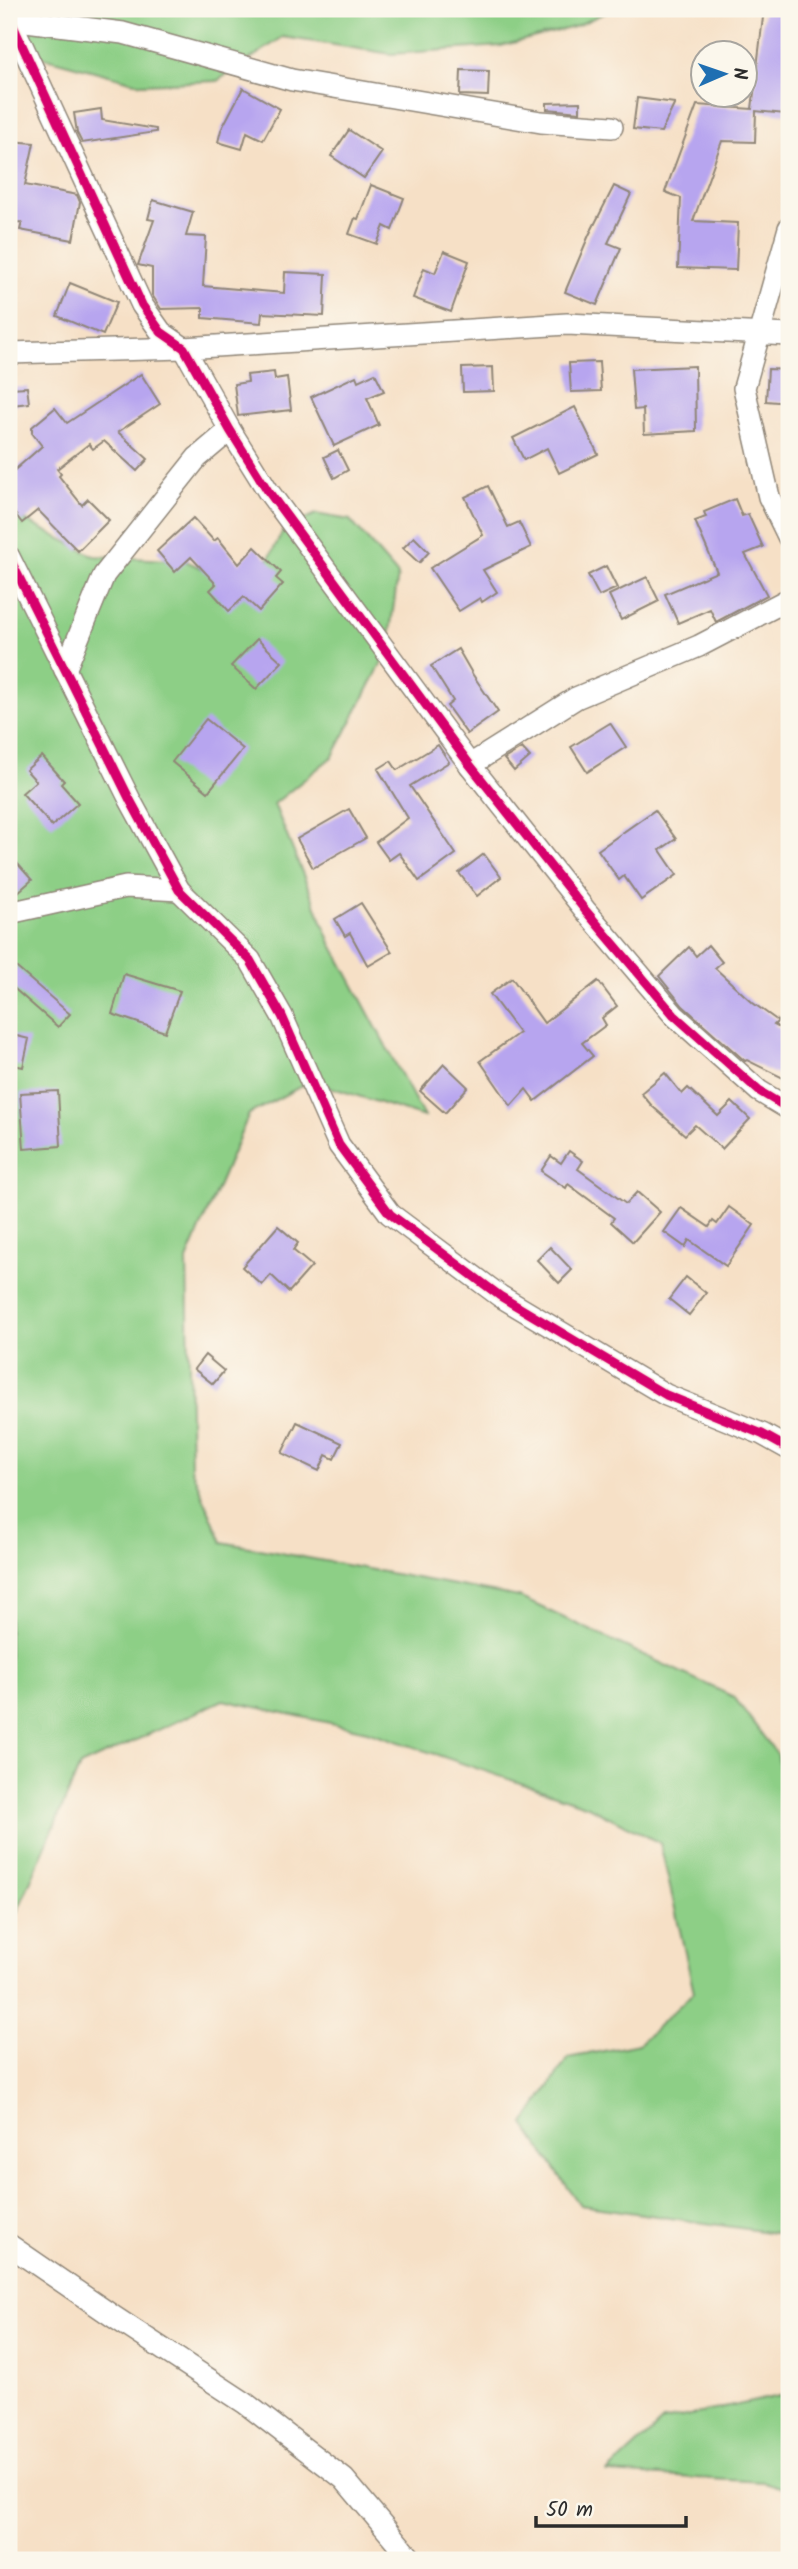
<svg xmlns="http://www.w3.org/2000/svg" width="798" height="2569" viewBox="0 0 798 2569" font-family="Kalam,sans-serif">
  <rect width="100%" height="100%" fill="#fbf7ec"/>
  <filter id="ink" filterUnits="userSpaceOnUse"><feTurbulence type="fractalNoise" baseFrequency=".0143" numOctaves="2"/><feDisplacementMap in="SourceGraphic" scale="14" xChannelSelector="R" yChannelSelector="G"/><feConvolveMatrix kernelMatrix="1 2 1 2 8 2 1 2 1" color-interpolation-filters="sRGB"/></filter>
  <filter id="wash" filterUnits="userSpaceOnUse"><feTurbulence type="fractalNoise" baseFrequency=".00686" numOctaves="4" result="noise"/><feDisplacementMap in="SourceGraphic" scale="28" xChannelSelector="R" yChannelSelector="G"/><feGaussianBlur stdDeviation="1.57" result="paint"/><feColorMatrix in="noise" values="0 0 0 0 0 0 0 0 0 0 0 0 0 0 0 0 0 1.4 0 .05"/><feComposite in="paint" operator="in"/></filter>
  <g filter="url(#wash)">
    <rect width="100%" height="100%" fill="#f6e0c6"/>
    <!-- green -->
    <g fill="#8dcf86" stroke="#5c7d58" stroke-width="2">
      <path d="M9,9H613L574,27L501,46L391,54L283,37L217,81L142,84L9,48Z"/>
      <path d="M9,512L94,556L186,561L252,591L284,529L316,514L350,520L398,575L387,653L333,756L274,804L331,943L424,1117L311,1081L249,1114L187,1260L191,1468L222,1542L519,1597L734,1697L778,1756L789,1837V2235L580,2205L524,2124L568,2058L639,2044L694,1992L660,1843L588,1806L367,1731L223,1700L80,1766L9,1931Z"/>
      <path d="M789,2394V2490L764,2482L607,2473L663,2421Z"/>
    </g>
    <g id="blocks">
      <!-- building -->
      <g fill="#b7a5ef">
        <path d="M764,9H789V76L785,114L756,111L755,142L722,141L693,221L738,223L736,270L678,268L681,198L665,192L697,105L752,109Z"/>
        <path d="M461,70L489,71L488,96L460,95Z"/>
        <path d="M243,88L280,109L263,140L247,132L242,149L218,142L221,130Z"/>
        <path d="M637,98L675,103L661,132L633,129Z"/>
        <path d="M580,102V112L547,109V103Z"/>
        <path d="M101,109L102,120L156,129V132L82,143L77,133L74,113Z"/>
        <path d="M349,130L382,152L364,178L331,156Z"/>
        <path d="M9,141L34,143L25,185L77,195L80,202L73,240L20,230L22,222L9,223Z"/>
        <path d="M371,185L404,198L392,230L384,226L377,244L349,234L355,218L358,219Z"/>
        <path d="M614,186L631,194L608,243L621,248L597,305L565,292L589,235Z"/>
        <path d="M153,200L193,212L186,236L206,237L203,286L284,293L285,272L326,274L324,316L262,313L261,323L203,318V308L161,309L152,295V268L138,265L154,220L148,219Z"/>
        <path d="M444,251L469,261L451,312L413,298L424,268L435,273Z"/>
        <path d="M70,283L117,302L103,335L57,316Z"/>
        <path d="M599,362L601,391L571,392L569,363Z"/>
        <path d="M695,366L696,431L644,434L643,409L634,410L631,369Z"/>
        <path d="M493,367L494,391L463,392L462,368Z"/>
        <path d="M768,369L789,370V403L766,401Z"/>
        <path d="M274,372L275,379L287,377L291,410L238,416L234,384L248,382L247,375Z"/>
        <path d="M375,373L384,391L367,398L379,425L334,446L311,397L356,376L358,381Z"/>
        <path d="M141,374L160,404L118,432L148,459L137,471L104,441L93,449L89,444L57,469L61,474L59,476L82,505L88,499L109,520L78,551L38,510L22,523L9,506V475L42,446L32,433V427L55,408L67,423Z"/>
        <path d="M27,387L29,403L12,405L10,388Z"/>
        <path d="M575,407L598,454L559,473L547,448L524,460L513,438Z"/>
        <path d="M338,450L348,470L334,478L324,457Z"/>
        <path d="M488,486L508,527L519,522L531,547L483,570L497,592L482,602L480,598L459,611L430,568L483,535L465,497Z"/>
        <path d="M735,499L742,516L748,514L763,547L745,554L767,595L716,622L710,609L678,623L665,594L717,572L695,521L706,517L704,512Z"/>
        <path d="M193,518L214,541L218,538L239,564L255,547L281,572L276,578L283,584L259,611L244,597L229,611L210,590L216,584L191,557L175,572L157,551Z"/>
        <path d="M414,537L429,552L419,563L403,548Z"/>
        <path d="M606,566L617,588L599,596L588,575Z"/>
        <path d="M647,577L659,601L621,620L609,595Z"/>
        <path d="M257,639L282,662L256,689L231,666Z"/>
        <path d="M458,649L473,675L498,712L467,734L447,706L453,701L431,666Z"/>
        <path d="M206,719L243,749L208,792L172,762Z"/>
        <path d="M610,723L626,747L587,772L571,747Z"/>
        <path d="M438,745L449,762L410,786L456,854L419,881L399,853L389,860L376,842L408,818L378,769L391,761L397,770Z"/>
        <path d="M522,748L530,757L514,771L504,759Z"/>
        <path d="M42,756L64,781L61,784L78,803L52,826L22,793L36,781L26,770Z"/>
        <path d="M349,809L366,838L313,868L297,839Z"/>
        <path d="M655,810L676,839L660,850L677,875L641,900L624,876L619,880L598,850Z"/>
        <path d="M9,854L32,880L9,900Z"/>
        <path d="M484,854L501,877L477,896L459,873Z"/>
        <path d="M361,903L392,952L368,966L350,933L345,936L335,919Z"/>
        <path d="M708,945L722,962L715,968L753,1003L778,1021L774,1025L789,1033V1081L747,1060L745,1061L683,1006L659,976L689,947L696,956Z"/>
        <path d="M9,961L70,1014L58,1027L9,984Z"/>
        <path d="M124,974L180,991L165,1032L112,1014Z"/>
        <path d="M512,978L544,1023L598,981L617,1006L602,1018L606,1025L582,1043L593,1056L535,1101L526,1089L511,1106L480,1061L519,1033L490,994Z"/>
        <path d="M9,1034L29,1039L23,1067L9,1064Z"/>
        <path d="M444,1064L468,1087L445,1113L420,1091Z"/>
        <path d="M665,1073L682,1094L688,1088L718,1116L732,1102L750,1119L722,1149L695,1125L685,1135L652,1106L641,1093Z"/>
        <path d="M58,1091L61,1146L24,1149L20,1093Z"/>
        <path d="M569,1151L583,1161L578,1169L626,1204L637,1192L660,1212L633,1242L611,1222L614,1218L568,1184L566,1188L541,1171L551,1156L561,1163Z"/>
        <path d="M729,1207L754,1225L726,1266L689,1240L685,1247L664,1232L681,1208L709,1227L713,1221L717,1224Z"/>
        <path d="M278,1226L298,1243L293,1250L312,1266L289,1292L271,1275L262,1285L242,1267Z"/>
        <path d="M550,1247L572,1270L559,1283L537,1260Z"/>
        <path d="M686,1277L706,1293L689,1315L669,1299Z"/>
        <path d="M205,1355L224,1371L213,1384L194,1369Z"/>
        <path d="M297,1422L342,1443L334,1459L326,1455L319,1471L282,1453Z"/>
      </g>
    </g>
  </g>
  <g filter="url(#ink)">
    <use href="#blocks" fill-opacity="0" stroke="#908678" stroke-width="2"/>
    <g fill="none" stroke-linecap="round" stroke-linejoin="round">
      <!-- minor casing -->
      <g stroke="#908678" stroke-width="24">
        <g id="minor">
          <path d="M9,17L142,305L161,332L184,348L230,430L268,491L470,765L585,910L674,1015L759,1091L789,1109"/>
          <path d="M10,19L123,33L292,80L541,122L612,127"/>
          <path d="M789,228L744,388L769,497L789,538"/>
          <path d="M9,353L184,348L567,324L789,335"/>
          <path d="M9,557L130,800L179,890L250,960L282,1016L339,1145L390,1214L500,1296L666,1395L762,1434L789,1449"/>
          <path d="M65,670L104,575L197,458L230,430"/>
          <path d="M470,765L576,698L699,646L789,599"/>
          <path d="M9,913L126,887L179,890"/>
          <path d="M9,2245L114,2317L245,2403L344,2479L412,2560"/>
        </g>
      </g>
      <!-- minor -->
      <use href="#minor" stroke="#fff" stroke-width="21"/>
      <!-- cycleway casing -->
      <g stroke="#fbf7ec" stroke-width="13">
        <g id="cycleway">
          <path d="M9,17L142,305L161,332L184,348L230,430L268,491L470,765L585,910L674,1015L759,1091L789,1109"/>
          <path d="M9,557L130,800L179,890L250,960L282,1016L339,1145L390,1214L500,1296L666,1395L762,1434L789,1449"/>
        </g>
      </g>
      <!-- cycleway -->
      <use href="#cycleway" stroke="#d6006c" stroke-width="9"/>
    </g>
  </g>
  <!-- margin -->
  <rect width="798" height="2569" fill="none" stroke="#fbf7ec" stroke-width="35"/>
  <!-- north arrow -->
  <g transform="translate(724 74) rotate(88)"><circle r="33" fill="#fbf7ec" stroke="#a8a59f" stroke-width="2"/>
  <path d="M0-5L12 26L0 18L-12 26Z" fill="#1f6fb2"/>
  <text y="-10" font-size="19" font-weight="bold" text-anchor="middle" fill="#2b2b2b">N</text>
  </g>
  <!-- scale -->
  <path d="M536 2516v10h150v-10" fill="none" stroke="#2b2b2b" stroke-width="3.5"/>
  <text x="546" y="2516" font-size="21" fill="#2b2b2b" stroke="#fbf7ec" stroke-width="5" paint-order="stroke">50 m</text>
</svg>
